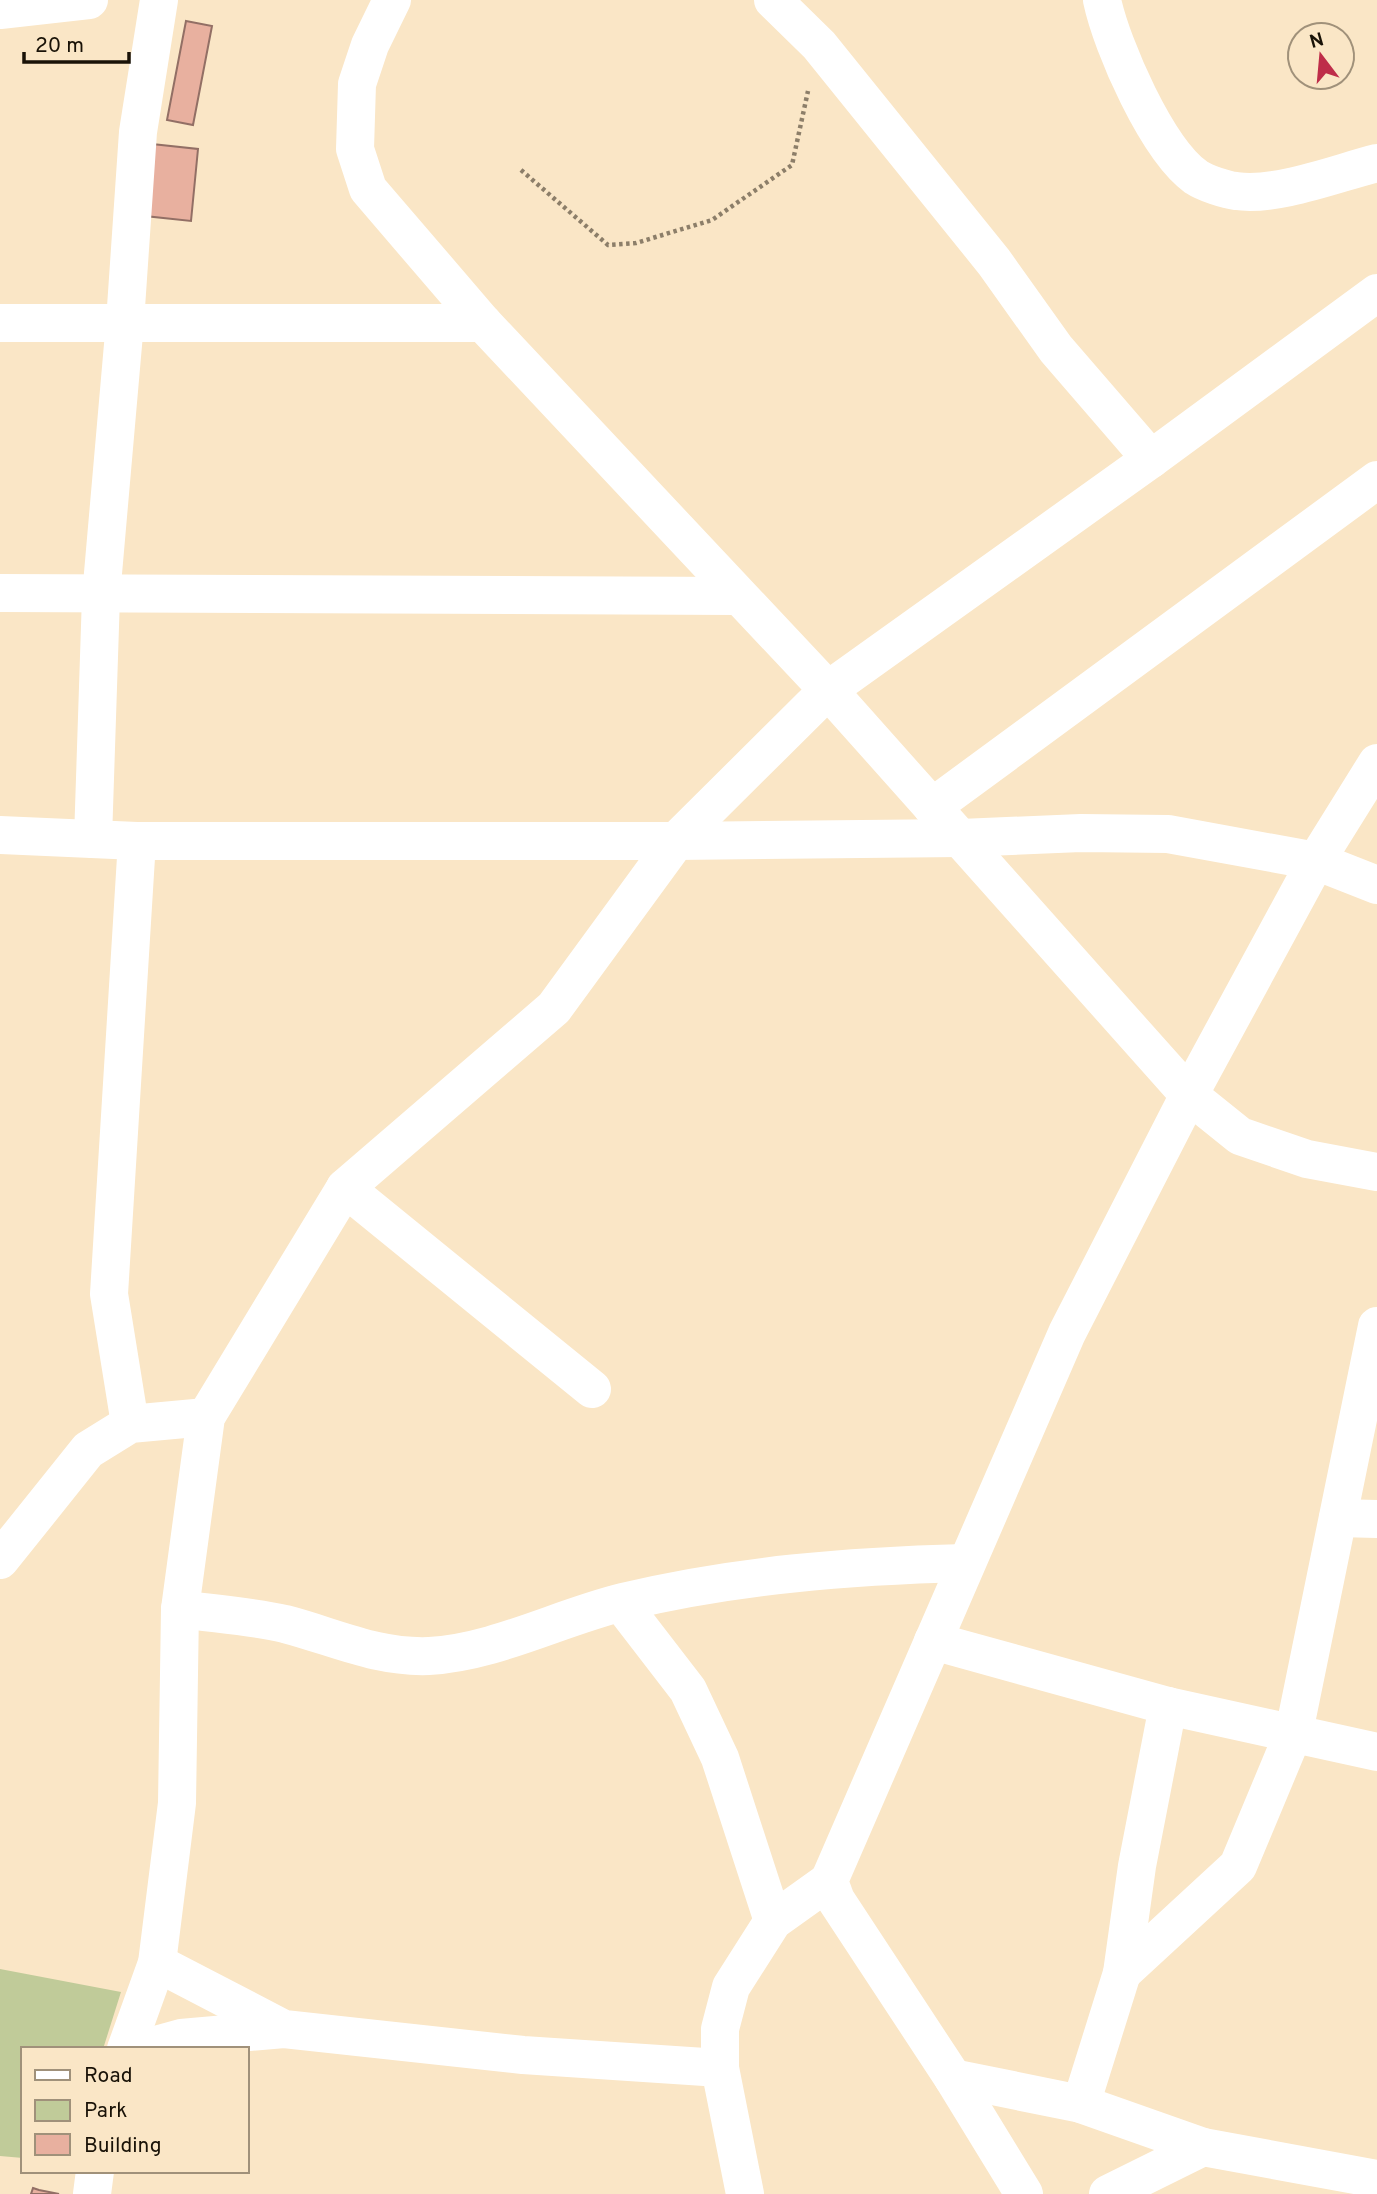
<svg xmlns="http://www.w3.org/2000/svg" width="1377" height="2194" viewBox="0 0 1377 2194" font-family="Overpass,sans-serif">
  <rect width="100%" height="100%" fill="#fae6c6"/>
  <!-- green -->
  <path fill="#c0cb99" d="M0,1969L121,1992L103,2049H23V2158L0,2156Z"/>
  <!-- building -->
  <g fill="#e8b09f" stroke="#926f65" stroke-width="2">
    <path d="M186,21L212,26L193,125L167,120Z"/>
    <path d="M152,144L198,149L191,221L145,216Z"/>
    <path d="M33,2188L39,2190L59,2194H31Z"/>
  </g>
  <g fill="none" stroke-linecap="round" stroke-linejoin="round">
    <!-- path -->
    <path stroke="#8c7e69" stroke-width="4.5" stroke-dasharray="3.5 3.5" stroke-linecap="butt" d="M521,170L608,245L636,243L712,220L792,165L808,91"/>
    <!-- street -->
    <g stroke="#fff" stroke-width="38">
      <path d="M392,0L370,45L357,84L355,149L368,189L483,323L828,690L1189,1095L1240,1136L1307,1159L1377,1172"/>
      <path d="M773,0L819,45L994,262L1056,349L1151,459"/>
      <path d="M1102,0C1112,47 1157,149 1196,177C1205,183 1226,190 1236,191C1277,197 1337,173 1377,163"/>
      <path d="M0,10L89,0"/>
      <path d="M0,323H483"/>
      <path d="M0,593L738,596"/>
      <path d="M932,807L1377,480"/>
      <path d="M0,835L137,841H676L961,838L1081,833L1168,834L1316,861L1377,885"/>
      <path d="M93,839L101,596L125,322L138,132L159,0"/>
      <path d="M345,1188L592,1389"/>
      <path d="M130,1424L109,1294L137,841"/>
      <path d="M1338,1518L1377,1519"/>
      <path d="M0,1560L88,1450L130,1424L206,1417"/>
      <path d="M621,1603L688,1690L720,1758L773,1921"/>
      <path d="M180,1609C214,1614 251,1616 285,1624C335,1637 376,1658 429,1656C496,1652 558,1618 623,1602C735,1575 850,1566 965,1563"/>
      <path d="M933,1641L1168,1706L1377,1752"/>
      <path d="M157,1963L284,2029L523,2055L720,2068"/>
      <path d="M1122,1973L1238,1866L1294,1732L1377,1326"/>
      <path d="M126,2049L157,1963L177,1803L180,1609L206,1417L345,1188L554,1008L676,841L828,690L1151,459L1377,293"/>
      <path d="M141,2049L181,2038L284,2029"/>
      <path d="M953,2078L1081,2104L1122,1973L1137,1866L1168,1706"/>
      <path d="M1081,2104L1203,2147"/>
      <path d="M92,2194L95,2171"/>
      <path d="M745,2194L720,2068V2029L731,1987L773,1921L829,1881"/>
      <path d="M1024,2194L953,2078L836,1900L829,1881L1067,1333L1189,1095L1316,861L1377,763"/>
      <path d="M1108,2194L1203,2147L1377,2179"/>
    </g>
  </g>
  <!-- legend -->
  <rect x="21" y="2047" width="228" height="126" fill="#fae6c6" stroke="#a0917a" stroke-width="2"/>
  <rect x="35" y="2070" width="35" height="10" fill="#ffffff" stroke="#a0917a" stroke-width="2"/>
  <text x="84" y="2082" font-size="21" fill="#191207">Road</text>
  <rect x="35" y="2100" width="35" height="21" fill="#c0cb99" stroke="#a0917a" stroke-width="2"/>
  <text x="84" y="2117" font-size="21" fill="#191207">Park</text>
  <rect x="35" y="2134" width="35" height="21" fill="#e8b09f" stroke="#a0917a" stroke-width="2"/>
  <text x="84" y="2152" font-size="21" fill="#191207">Building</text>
  <!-- north arrow -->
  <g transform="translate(1321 56) rotate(344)"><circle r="33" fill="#fae6c6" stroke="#a0917a" stroke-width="2"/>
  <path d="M0-5L12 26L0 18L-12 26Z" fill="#be2d49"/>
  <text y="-10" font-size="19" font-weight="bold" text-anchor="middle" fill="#191207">N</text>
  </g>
  <!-- scale -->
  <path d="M24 52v10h105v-10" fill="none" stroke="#191207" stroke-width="3.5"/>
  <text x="35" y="52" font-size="21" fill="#191207" stroke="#fae6c6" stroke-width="5" paint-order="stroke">20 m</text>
</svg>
